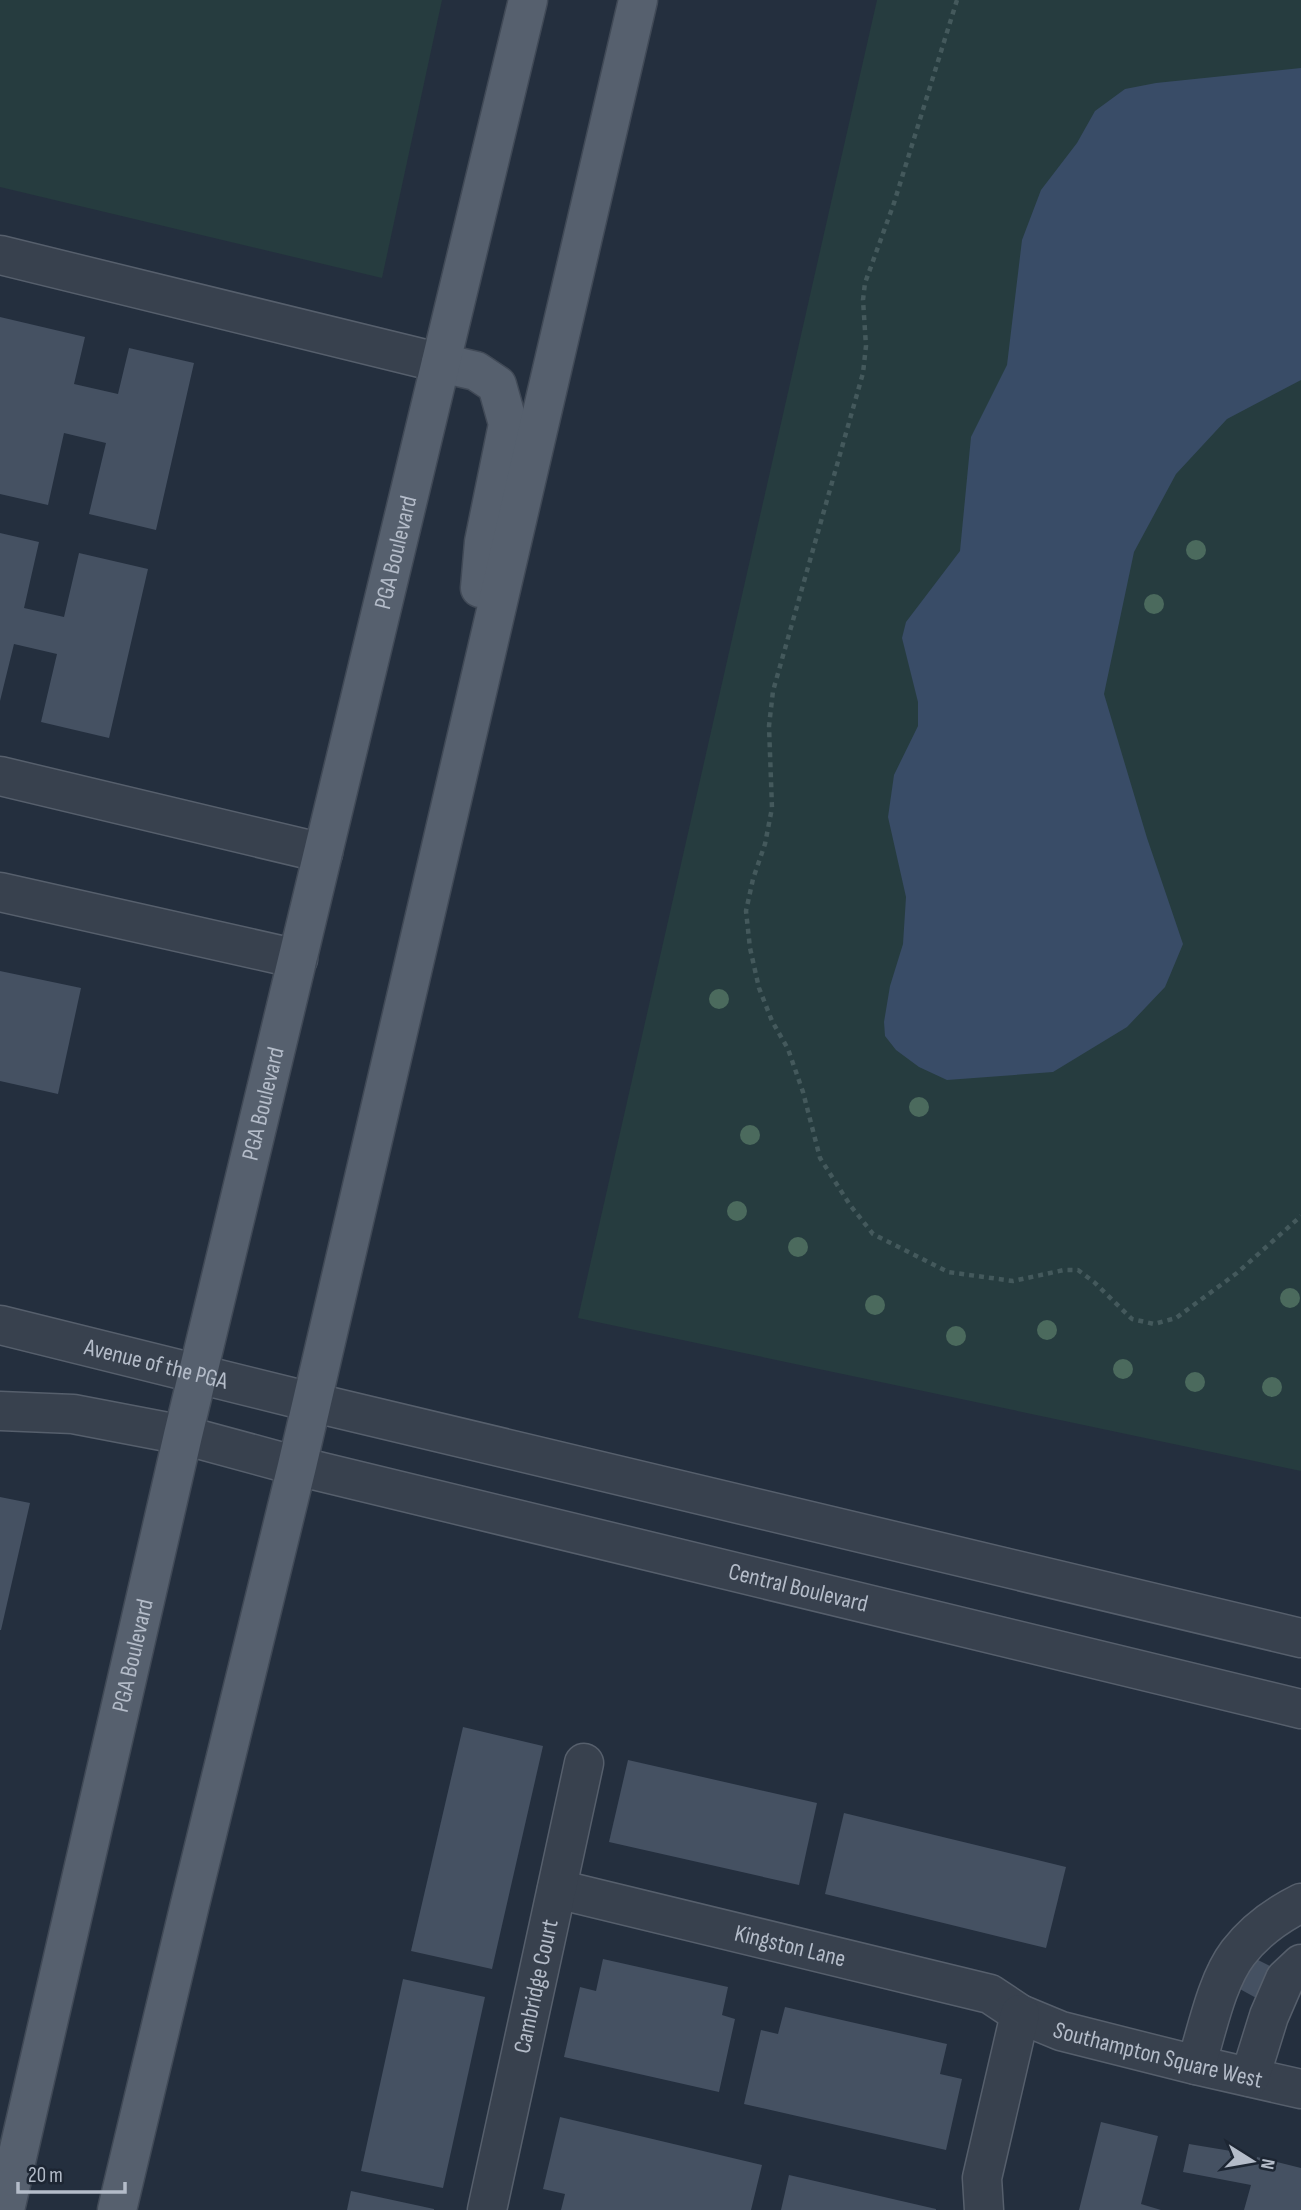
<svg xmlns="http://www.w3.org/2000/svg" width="1301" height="2210" viewBox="0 0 1301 2210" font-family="'Sofia Sans Condensed',sans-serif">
  <rect width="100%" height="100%" fill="#242f3e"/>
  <!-- green -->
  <g fill="#263c3f">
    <path d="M0,0H442L382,278L0,187Z"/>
    <path d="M877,0H1301V1471L578,1318Z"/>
  </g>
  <!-- water -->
  <path fill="#394c67" d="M1301,68V380L1227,419L1176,474L1134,552L1104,694L1147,838L1183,944L1165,987L1127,1027L1053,1072L947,1080L919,1067L896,1050L885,1036L884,1022L890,986L903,944L906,897L888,817L894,775L918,726V702L902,638L906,622L960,551L971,437L1007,365L1022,240L1041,190L1077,143L1095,111L1125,89L1156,83Z"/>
  <!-- building -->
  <g fill="#455162">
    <path d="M0,317L85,337L74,384L118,394L129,348L194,363L156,530L89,514L106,443L64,433L48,505L0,494Z"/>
    <path d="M0,533L39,542L24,608L64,617L79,553L148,569L109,738L41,722L57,654L14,644L0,701Z"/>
    <path d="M0,971L81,988L58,1094L0,1081Z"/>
    <path d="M0,1497L30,1503L1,1630H0Z"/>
    <path d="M463,1727L543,1746L492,1969L411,1951Z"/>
    <path d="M628,1760L817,1803L799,1885L609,1842Z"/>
    <path d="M844,1813L1066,1867L1046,1948L825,1894Z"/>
    <path d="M1254,1958L1274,1968L1258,1999L1238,1988Z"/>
    <path d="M603,1959L728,1987L722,2015L735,2019L719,2092L564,2057L580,1987L596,1991Z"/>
    <path d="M403,1979L485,1997L443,2188L361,2171Z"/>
    <path d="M785,2007L947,2044L940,2074L962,2079L946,2150L744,2104L761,2030L778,2034Z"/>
    <path d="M560,2117L762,2165L751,2210H561L565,2194L543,2189Z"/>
    <path d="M1101,2122L1158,2136L1141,2204L1161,2210H1079Z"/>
    <path d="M1189,2144L1231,2151L1230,2156L1256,2162L1257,2157L1301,2168V2210H1244L1251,2185L1183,2172Z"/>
    <path d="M789,2175L936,2209V2210H781Z"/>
    <path d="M351,2191L434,2209V2210H347Z"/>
  </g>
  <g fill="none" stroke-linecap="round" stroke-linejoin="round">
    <!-- minor casing -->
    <g stroke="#565f6c" stroke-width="41">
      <g id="minor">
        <path d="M0,255L441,363"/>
        <path d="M0,776L323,853"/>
        <path d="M0,892L298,959"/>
        <path id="s1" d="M0,1325L311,1402L1301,1638"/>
        <path id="s2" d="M0,1411L73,1414L183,1435L297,1466L1301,1709"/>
        <path id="s3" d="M557,1889L990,1994L1020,2014L1061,2031L1196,2065L1301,2089"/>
        <path d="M1196,2065C1207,2031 1216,1982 1238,1953C1254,1932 1277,1915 1301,1903"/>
        <path d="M1250,2077L1269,2016L1285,1979L1301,1964"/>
        <path id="s4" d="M487,2210L584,1763"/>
        <path d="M984,2210L982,2178L1020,2014"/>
      </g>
    </g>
    <!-- major casing -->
    <g stroke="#414a57" stroke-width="41">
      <g id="major">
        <path d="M441,363L476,371L497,385L508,424L484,542L480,588"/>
        <path id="s5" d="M5,2210L183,1435L528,0"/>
        <path d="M117,2210L190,1904L297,1466L638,0"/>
      </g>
    </g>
    <!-- path -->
    <path stroke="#44595c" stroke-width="4.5" stroke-dasharray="5 5" stroke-linecap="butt" d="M957,0L894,203L865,283L863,300L866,346L863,373L773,691L769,726L772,808L765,844L753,879L746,911L750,948L759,988L772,1021L788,1049L803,1092L820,1158L850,1205L873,1234L948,1272L1013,1281L1064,1270H1078L1094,1282L1132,1319L1154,1324L1176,1318L1237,1273L1301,1216"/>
    <!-- minor -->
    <use href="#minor" stroke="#38414e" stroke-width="38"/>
    <!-- major -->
    <use href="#major" stroke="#56606e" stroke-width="38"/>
  </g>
  <!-- trees -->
  <g fill="#4b6a5d">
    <circle cx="1196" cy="550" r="10"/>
    <circle cx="1154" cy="604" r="10"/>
    <circle cx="719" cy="999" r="10"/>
    <circle cx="919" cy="1107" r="10"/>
    <circle cx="750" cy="1135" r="10"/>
    <circle cx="737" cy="1211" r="10"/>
    <circle cx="798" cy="1247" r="10"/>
    <circle cx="1290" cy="1298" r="10"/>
    <circle cx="875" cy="1305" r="10"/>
    <circle cx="1047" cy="1330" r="10"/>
    <circle cx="956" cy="1336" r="10"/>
    <circle cx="1123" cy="1369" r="10"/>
    <circle cx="1195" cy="1382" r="10"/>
    <circle cx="1272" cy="1387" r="10"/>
  </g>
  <g text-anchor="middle" stroke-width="7" stroke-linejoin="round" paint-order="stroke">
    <!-- street labels -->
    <g font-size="24" fill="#b4bcc9" stroke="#1d2633">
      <text dy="8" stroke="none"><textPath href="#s5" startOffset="1703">PGA Boulevard</textPath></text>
      <text dy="8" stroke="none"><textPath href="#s5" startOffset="1136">PGA Boulevard</textPath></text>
      <text dy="8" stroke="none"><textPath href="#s1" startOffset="161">Avenue of the PGA</textPath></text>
      <text dy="8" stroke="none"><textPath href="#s2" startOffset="819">Central Boulevard</textPath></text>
      <text dy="8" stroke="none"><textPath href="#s5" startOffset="569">PGA Boulevard</textPath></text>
      <text dy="8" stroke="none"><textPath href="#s3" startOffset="240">Kingston Lane</textPath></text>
      <text dy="8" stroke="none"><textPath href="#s4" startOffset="229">Cambridge Court</textPath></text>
      <text dy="8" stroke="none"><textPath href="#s3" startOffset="626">Southampton Square West</textPath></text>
    </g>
  </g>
  <!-- north arrow -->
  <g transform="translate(1252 2161) rotate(101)" stroke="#1d2633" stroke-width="5" paint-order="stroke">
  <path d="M0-5L12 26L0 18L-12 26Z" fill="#b4bcc9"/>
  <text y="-10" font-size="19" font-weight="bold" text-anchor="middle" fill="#b4bcc9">N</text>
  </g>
  <!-- scale -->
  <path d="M18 2182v10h107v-10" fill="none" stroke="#b4bcc9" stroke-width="3.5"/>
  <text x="28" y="2182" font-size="21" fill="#b4bcc9" stroke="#1d2633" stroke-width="5" paint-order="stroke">20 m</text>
</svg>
